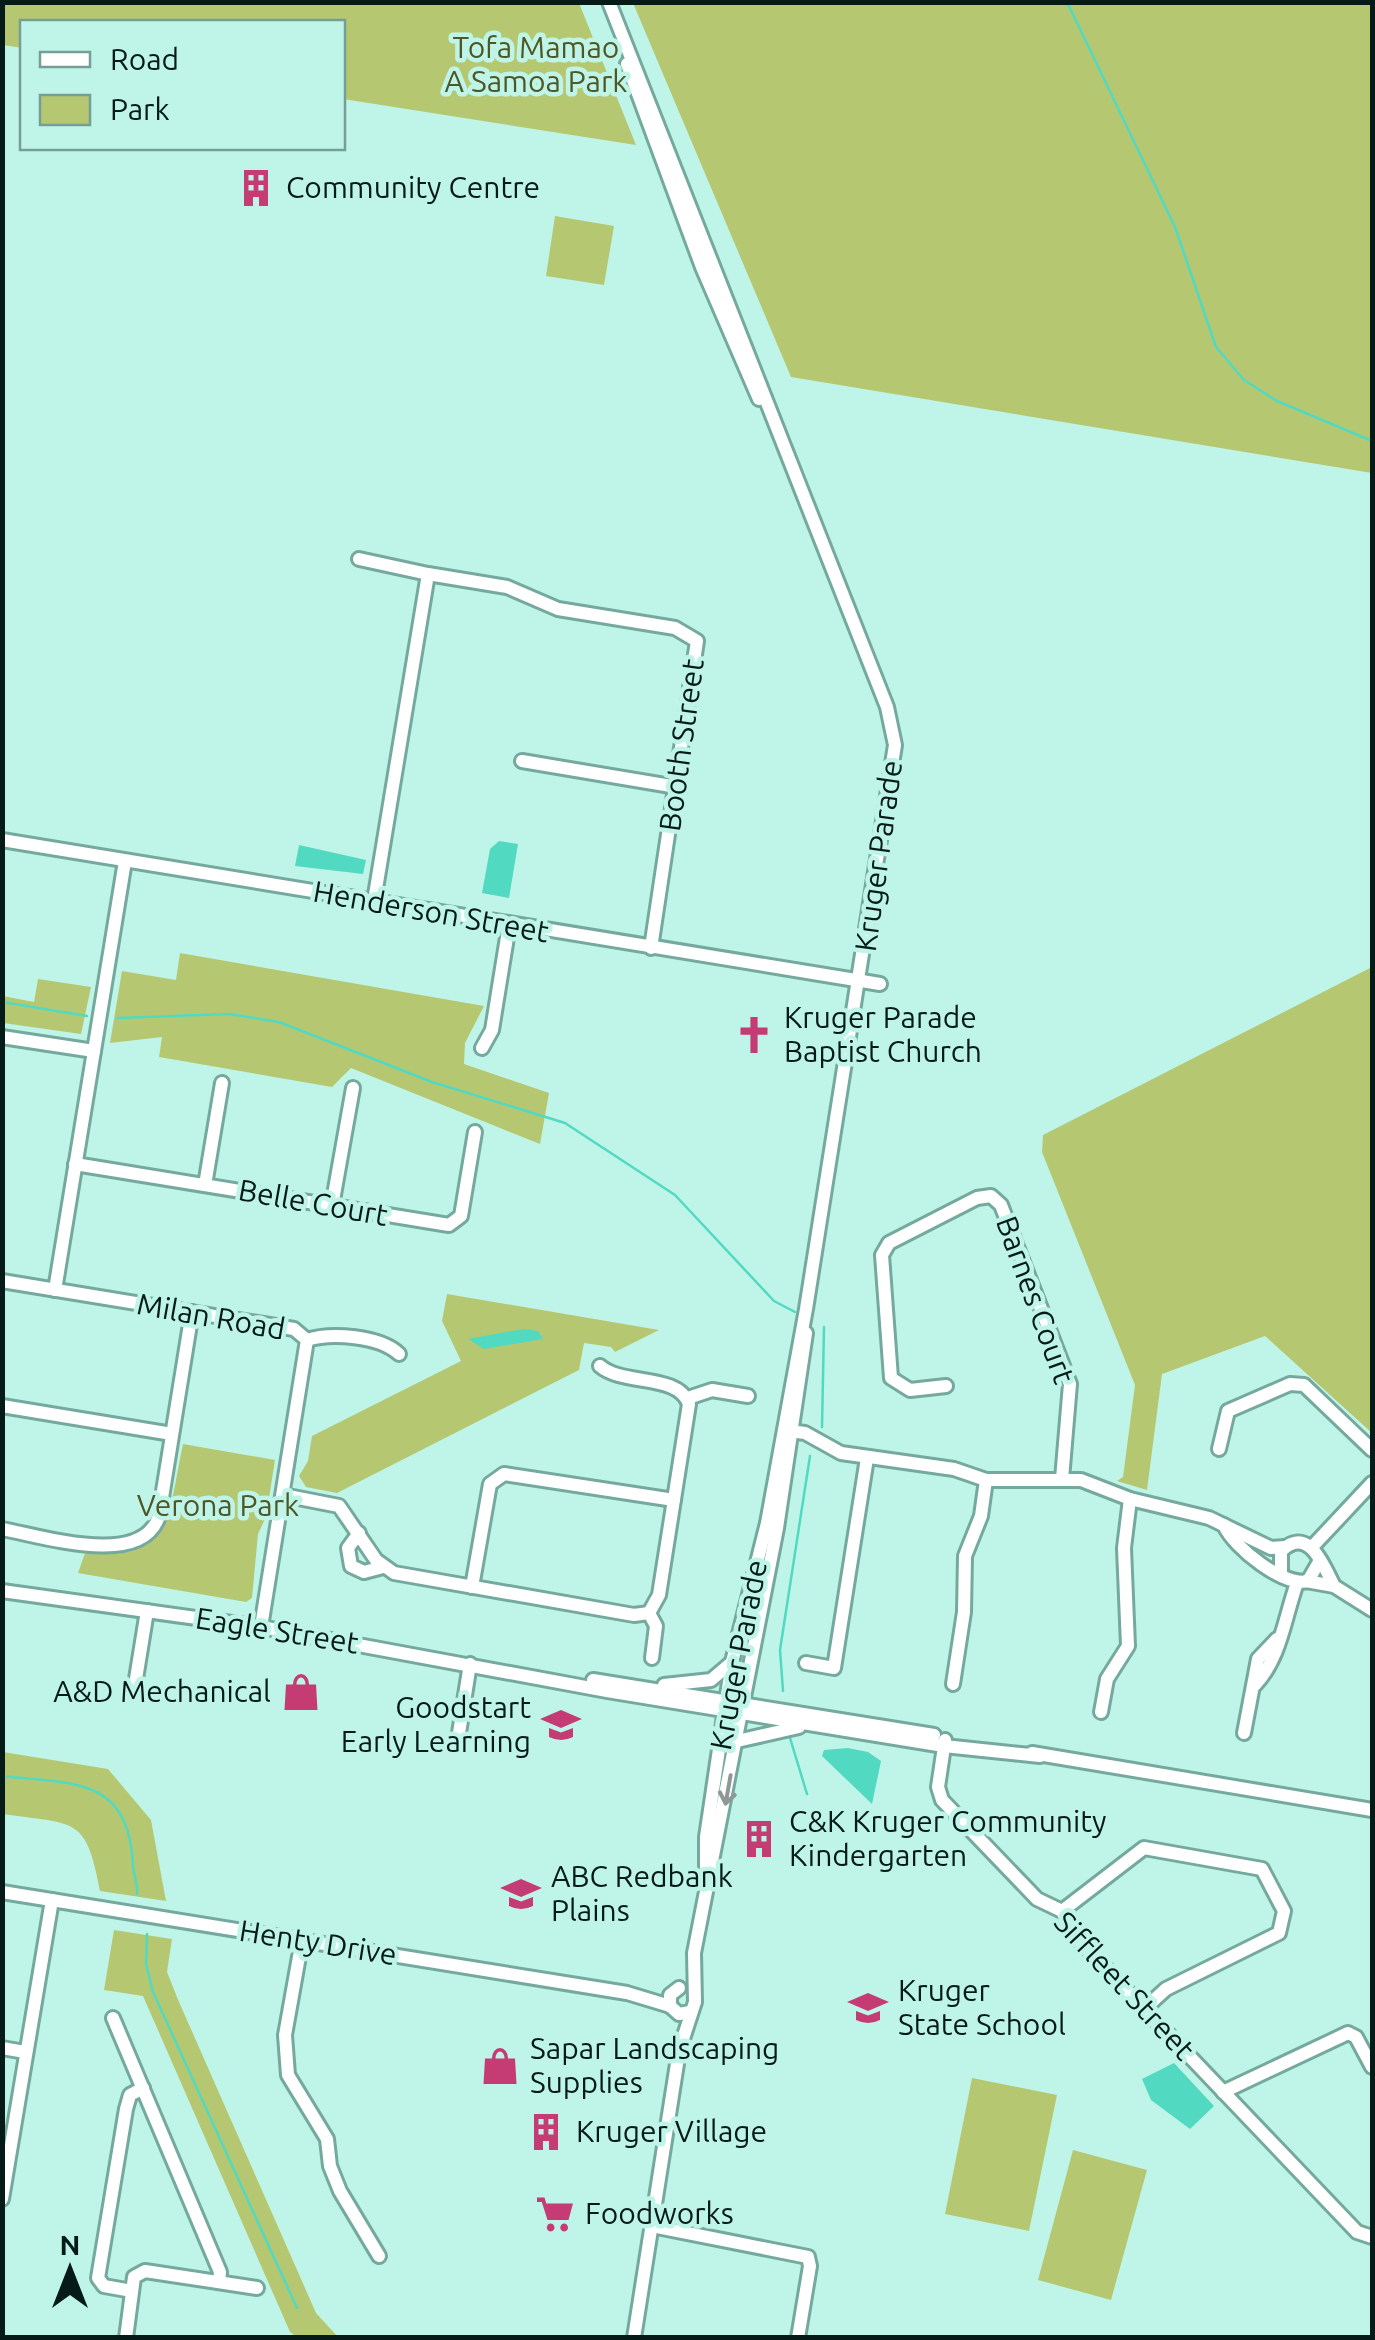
<svg xmlns="http://www.w3.org/2000/svg" width="1375" height="2340" viewBox="0 0 1375 2340" font-family="Ubuntu,sans-serif">
  <rect width="100%" height="100%" fill="#bff5e9"/>
  <!-- green -->
  <g fill="#b5c871">
    <path d="M2,3H579L636,145L343,99L342,22H22V48L3,45Z"/>
    <path d="M633,3H1372V473L791,377Z"/>
    <path d="M555,216L614,226L604,285L546,276Z"/>
    <path d="M180,953L484,1006L465,1043L464,1064L549,1093L540,1144L351,1068L332,1087L159,1057L162,1037L110,1043L122,971L176,980Z"/>
    <path d="M1372,967V1433L1265,1336L1162,1374L1147,1490L1117,1481L1123,1477L1135,1385L1042,1152L1043,1135Z"/>
    <path d="M38,979L91,987L81,1034L3,1023V996L34,1002Z"/>
    <path d="M447,1294L659,1330L615,1352L611,1347L584,1343L579,1370L337,1493L306,1487L299,1476L308,1461L312,1436L461,1361L442,1321Z"/>
    <path d="M183,1444L275,1460L266,1517L258,1534L252,1598L246,1602L78,1573L85,1553C173,1562 168,1514 183,1444Z"/>
    <path d="M3,1752L108,1769L151,1820L166,1901L100,1891C86,1814 74,1825 3,1814Z"/>
    <path d="M114,1930L172,1939L167,1972L179,2002L316,2313L338,2337H297L290,2332L143,1996L104,1990Z"/>
    <path d="M972,2078L1057,2095L1029,2231L945,2214Z"/>
    <path d="M1073,2150L1147,2170L1111,2300L1038,2280Z"/>
  </g>
  <!-- water -->
  <g fill="#52d9c1">
    <path d="M499,841L518,844L509,898L482,893L490,849Z"/>
    <path d="M299,845L366,860L363,874L295,866Z"/>
    <path d="M523,1329L538,1331L543,1339L484,1349L468,1339Z"/>
    <path d="M848,1748L868,1752L881,1761L872,1804L822,1756L824,1750Z"/>
    <path d="M1174,2063L1214,2106L1190,2129L1151,2100L1142,2079Z"/>
  </g>
  <g fill="none" stroke-linecap="round" stroke-linejoin="round">
    <!-- stream -->
    <g stroke="#52d9c1" stroke-width="2.5">
      <path d="M1067,2L1175,227L1216,347L1244,380L1277,401L1372,441"/>
      <path d="M2,1002L87,1016"/>
      <path d="M117,1018L229,1014L279,1022L432,1082L565,1123L675,1195L774,1301L795,1312"/>
      <path d="M822,1427L824,1327"/>
      <path d="M783,1691L780,1650L810,1456"/>
      <path d="M790,1738L807,1794"/>
      <path d="M2,1776C73,1784 128,1776 133,1864C133,1875 138,1883 137,1894"/>
      <path d="M147,1934L146,1964L153,1992L297,2308"/>
    </g>
    <!-- minor casing -->
    <g stroke="#75a99e" stroke-width="18">
      <g id="minor">
        <path d="M609,2L887,707L895,745L806,1309L767,1523L732,1662L706,1837V1886"/>
        <path d="M627,64L702,267L759,399"/>
        <path d="M359,559L428,574L374,901"/>
        <path d="M428,574L507,587L558,609L675,628L697,641L651,948"/>
        <path d="M522,761L677,787"/>
        <path d="M2,840L880,984"/>
        <path d="M2,1037L94,1051"/>
        <path d="M482,1048L492,1030L509,925"/>
        <path d="M75,1164L449,1225L461,1216L475,1132"/>
        <path d="M205,1185L222,1083"/>
        <path d="M332,1206L353,1088"/>
        <path d="M2,1281L294,1329L307,1340L261,1627"/>
        <path d="M55,1290L125,861"/>
        <path d="M307,1340C331,1332 380,1336 399,1354"/>
        <path d="M946,1386L910,1390L891,1378L882,1255L889,1243L977,1198L991,1196L1001,1205L1070,1384L1062,1479"/>
        <path d="M688,1398L712,1390L748,1396"/>
        <path d="M2,1406L172,1434"/>
        <path d="M789,1431L805,1433L841,1453L954,1469L986,1480H1081L1130,1499L1209,1518L1271,1548L1285,1547"/>
        <path d="M1219,1449L1228,1411L1290,1384L1304,1385L1372,1450"/>
        <path d="M283,1495L339,1506L376,1560L394,1573L634,1615L649,1613L659,1595L689,1404C678,1373 623,1386 600,1366"/>
        <path d="M1224,1525C1234,1548 1284,1587 1308,1581L1319,1562"/>
        <path d="M2,1529C42,1536 142,1569 159,1516L192,1312"/>
        <path d="M359,1533L348,1548L351,1566L364,1572L383,1567"/>
        <path d="M1312,1547L1372,1483"/>
        <path d="M1281,1573V1551C1309,1525 1323,1565 1334,1586"/>
        <path d="M1306,1581L1334,1586L1372,1610"/>
        <path d="M472,1587L490,1484L504,1474L674,1500"/>
        <path d="M2,1591L261,1627L607,1691L944,1746L1040,1756"/>
        <path d="M649,1613L656,1626L652,1658"/>
        <path d="M806,1663L834,1668L867,1458"/>
        <path d="M593,1680L934,1735"/>
        <path d="M953,1684L964,1612L965,1556L981,1516L986,1480"/>
        <path d="M135,1685L147,1611"/>
        <path d="M664,1685L711,1680L731,1663"/>
        <path d="M1255,1685C1281,1657 1284,1619 1297,1583"/>
        <path d="M1101,1712L1107,1679L1128,1646L1124,1548L1130,1499"/>
        <path d="M459,1733L470,1664"/>
        <path d="M1244,1733L1258,1659L1277,1639"/>
        <path d="M945,1740L938,1787L942,1800L1037,1899L1062,1911L1072,1933L1357,2232L1372,2237"/>
        <path d="M737,1741L799,1727"/>
        <path d="M1032,1753L1372,1810"/>
        <path d="M2,1892L627,1993L670,2006"/>
        <path d="M1062,1911L1144,1848L1262,1869L1284,1911L1279,1933L1166,1989L1144,2009"/>
        <path d="M302,1940L285,2035L288,2075L327,2139L330,2166L340,2191L379,2256"/>
        <path d="M679,1988L670,1995V2006L679,2014L690,2012"/>
        <path d="M113,2018L220,2272L219,2282"/>
        <path d="M2,2048L25,2052"/>
        <path d="M1223,2092L1348,2033L1356,2037L1372,2067"/>
        <path d="M2,2199L52,1900"/>
        <path d="M652,2226L808,2257L810,2266L798,2338"/>
        <path d="M132,2291L104,2286L98,2278L126,2109L130,2095L143,2088"/>
        <path d="M126,2338L134,2277L145,2271L257,2288"/>
        <path d="M634,2338L679,2051L695,2002L694,1953L777,1528L806,1333"/>
      </g>
    </g>
    <!-- minor -->
    <use href="#minor" stroke="#fff" stroke-width="12"/>
  </g>
  <!-- one-way arrows -->
  <defs><path id="oneway-shaft" d="M-6 0H5M1.5-3L5.5 0L1.5 3" fill="none" stroke-width="1.6" stroke-linecap="round" stroke-linejoin="round" transform="scale(2.5)"/></defs>
  <use stroke="#8f9897" href="#oneway-shaft" transform="translate(728 1790) rotate(100)"/>
  <!-- icons -->
  <defs>
    <g id="building-bare" transform="scale(3)"><path d="M-4-6H4V6H1V3H-1V6H-4ZM-2.5-4.3h1.7v1.8h-1.7ZM.8-4.3h1.7v1.8H.8ZM-2.5-1h1.7V.8h-1.7ZM.8-1h1.7V.8H.8Z" fill="#c53c75" stroke="#bff5e9" stroke-width="2.5" paint-order="stroke"/></g>
    <g id="church-bare" transform="scale(3)"><path d="M-1.2-6h2.4v3.5h3.3v2.4h-3.3V6h-2.4V-.1h-3.3v-2.4h3.3Z" fill="#c53c75" stroke="#bff5e9" stroke-width="2.5" paint-order="stroke"/></g>
    <g id="shop-bare" transform="scale(3)"><path d="M-5-2.5h2.3a2.7 3.5 0 0 1 5.4 0H5L5.5 6h-11ZM-1.5-2.5h3a1.5 2.3 0 0 0-3 0Z" fill="#c53c75" stroke="#bff5e9" stroke-width="2.5" paint-order="stroke"/></g>
    <g id="school-bare" transform="scale(3)"><path d="M0-5L7-2L0 1L-7-2ZM-4 1L0 2.5L4 1V4Q0 6-4 4Z" fill="#c53c75" stroke="#bff5e9" stroke-width="2.5" paint-order="stroke"/></g>
    <g id="supermarket-bare" transform="scale(3)"><path d="M-6-5.5h2.5l.6 2H6L4.5 2H-2.5L-4.4-4H-6ZM-1.5 3.2a1.3 1.3 0 1 0 .1 0ZM3 3.2a1.3 1.3 0 1 0 .1 0Z" fill="#c53c75" stroke="#bff5e9" stroke-width="2.5" paint-order="stroke"/></g>
  </defs>
  <g fill-rule="evenodd">
    <use href="#building-bare" x="256" y="188"/>
    <use href="#church-bare" x="754" y="1035"/>
    <use href="#shop-bare" x="301" y="1692"/>
    <use href="#school-bare" x="561" y="1725"/>
    <use href="#building-bare" x="759" y="1839"/>
    <use href="#school-bare" x="521" y="1894"/>
    <use href="#school-bare" x="868" y="2008"/>
    <use href="#shop-bare" x="500" y="2066"/>
    <use href="#building-bare" x="546" y="2132"/>
    <use href="#supermarket-bare" x="555" y="2214"/>
  </g>
  <g text-anchor="middle" stroke-width="9" stroke-linejoin="round" paint-order="stroke">
    <!-- park labels -->
    <g font-size="30" fill="#4e5827" stroke="#bff5e9">
      <text x="536" y="58">Tofa Mamao<tspan x="536" dy="34">A Samoa Park</tspan></text>
      <text x="218" y="1516">Verona Park</text>
    </g>
    <!-- poi labels -->
    <g font-size="30" fill="#061b17" stroke="#bff5e9" text-anchor="start">
      <text x="286" y="198">Community Centre</text>
      <text x="784" y="1028">Kruger Parade<tspan x="784" dy="34">Baptist Church</tspan></text>
      <text x="271" y="1702" text-anchor="end">A&amp;D Mechanical</text>
      <text x="531" y="1718" text-anchor="end">Goodstart<tspan x="531" dy="34">Early Learning</tspan></text>
      <text x="789" y="1832">C&amp;K Kruger Community<tspan x="789" dy="34">Kindergarten</tspan></text>
      <text x="551" y="1887">ABC Redbank<tspan x="551" dy="34">Plains</tspan></text>
      <text x="898" y="2001">Kruger<tspan x="898" dy="34">State School</tspan></text>
      <text x="530" y="2059">Sapar Landscaping<tspan x="530" dy="34">Supplies</tspan></text>
      <text x="576" y="2142">Kruger Village</text>
      <text x="585" y="2224">Foodworks</text>
    </g>
    <!-- street labels -->
    <g font-size="30" fill="#061b17" stroke="#bff5e9">
      <text transform="translate(682 745) rotate(-82)" y="10">Booth Street</text>
      <text transform="translate(879 856) rotate(-82)" y="10">Kruger Parade</text>
      <text transform="translate(431 912) rotate(10)" y="10">Henderson Street</text>
      <text transform="translate(313 1203) rotate(10)" y="10">Belle Court</text>
      <text transform="translate(1035 1300) rotate(70)" y="10">Barnes Court</text>
      <text transform="translate(211 1317) rotate(10)" y="10">Milan Road</text>
      <text transform="translate(277 1631) rotate(9)" y="10">Eagle Street</text>
      <text transform="translate(739 1655) rotate(-79)" y="10">Kruger Parade</text>
      <text transform="translate(318 1943) rotate(9)" y="10">Henty Drive</text>
      <text transform="translate(1124 1986) rotate(47)" y="10">Siffleet Street</text>
    </g>
  </g>
  <!-- border -->
  <rect width="1375" height="2340" fill="none" stroke="#061b17" stroke-width="10"/>
  <!-- legend -->
  <rect x="20" y="20" width="325" height="130" fill="#bff5e9" stroke="#759e95" stroke-width="2.5"/>
  <rect x="40" y="52" width="50" height="15" fill="#ffffff" stroke="#759e95" stroke-width="2.5"/>
  <text x="110" y="70" font-size="30" fill="#061b17">Road</text>
  <rect x="40" y="95" width="50" height="30" fill="#b5c871" stroke="#759e95" stroke-width="2.5"/>
  <text x="110" y="120" font-size="30" fill="#061b17">Park</text>
  <!-- north arrow -->
  <g transform="translate(70 2270)" stroke="#bff5e9" stroke-width="8" paint-order="stroke">
  <path d="M0-8L18 38L0 25L-18 38Z" fill="#061b17"/>
  <text y="-15" font-size="28" font-weight="bold" text-anchor="middle" fill="#061b17">N</text>
  </g>
</svg>
